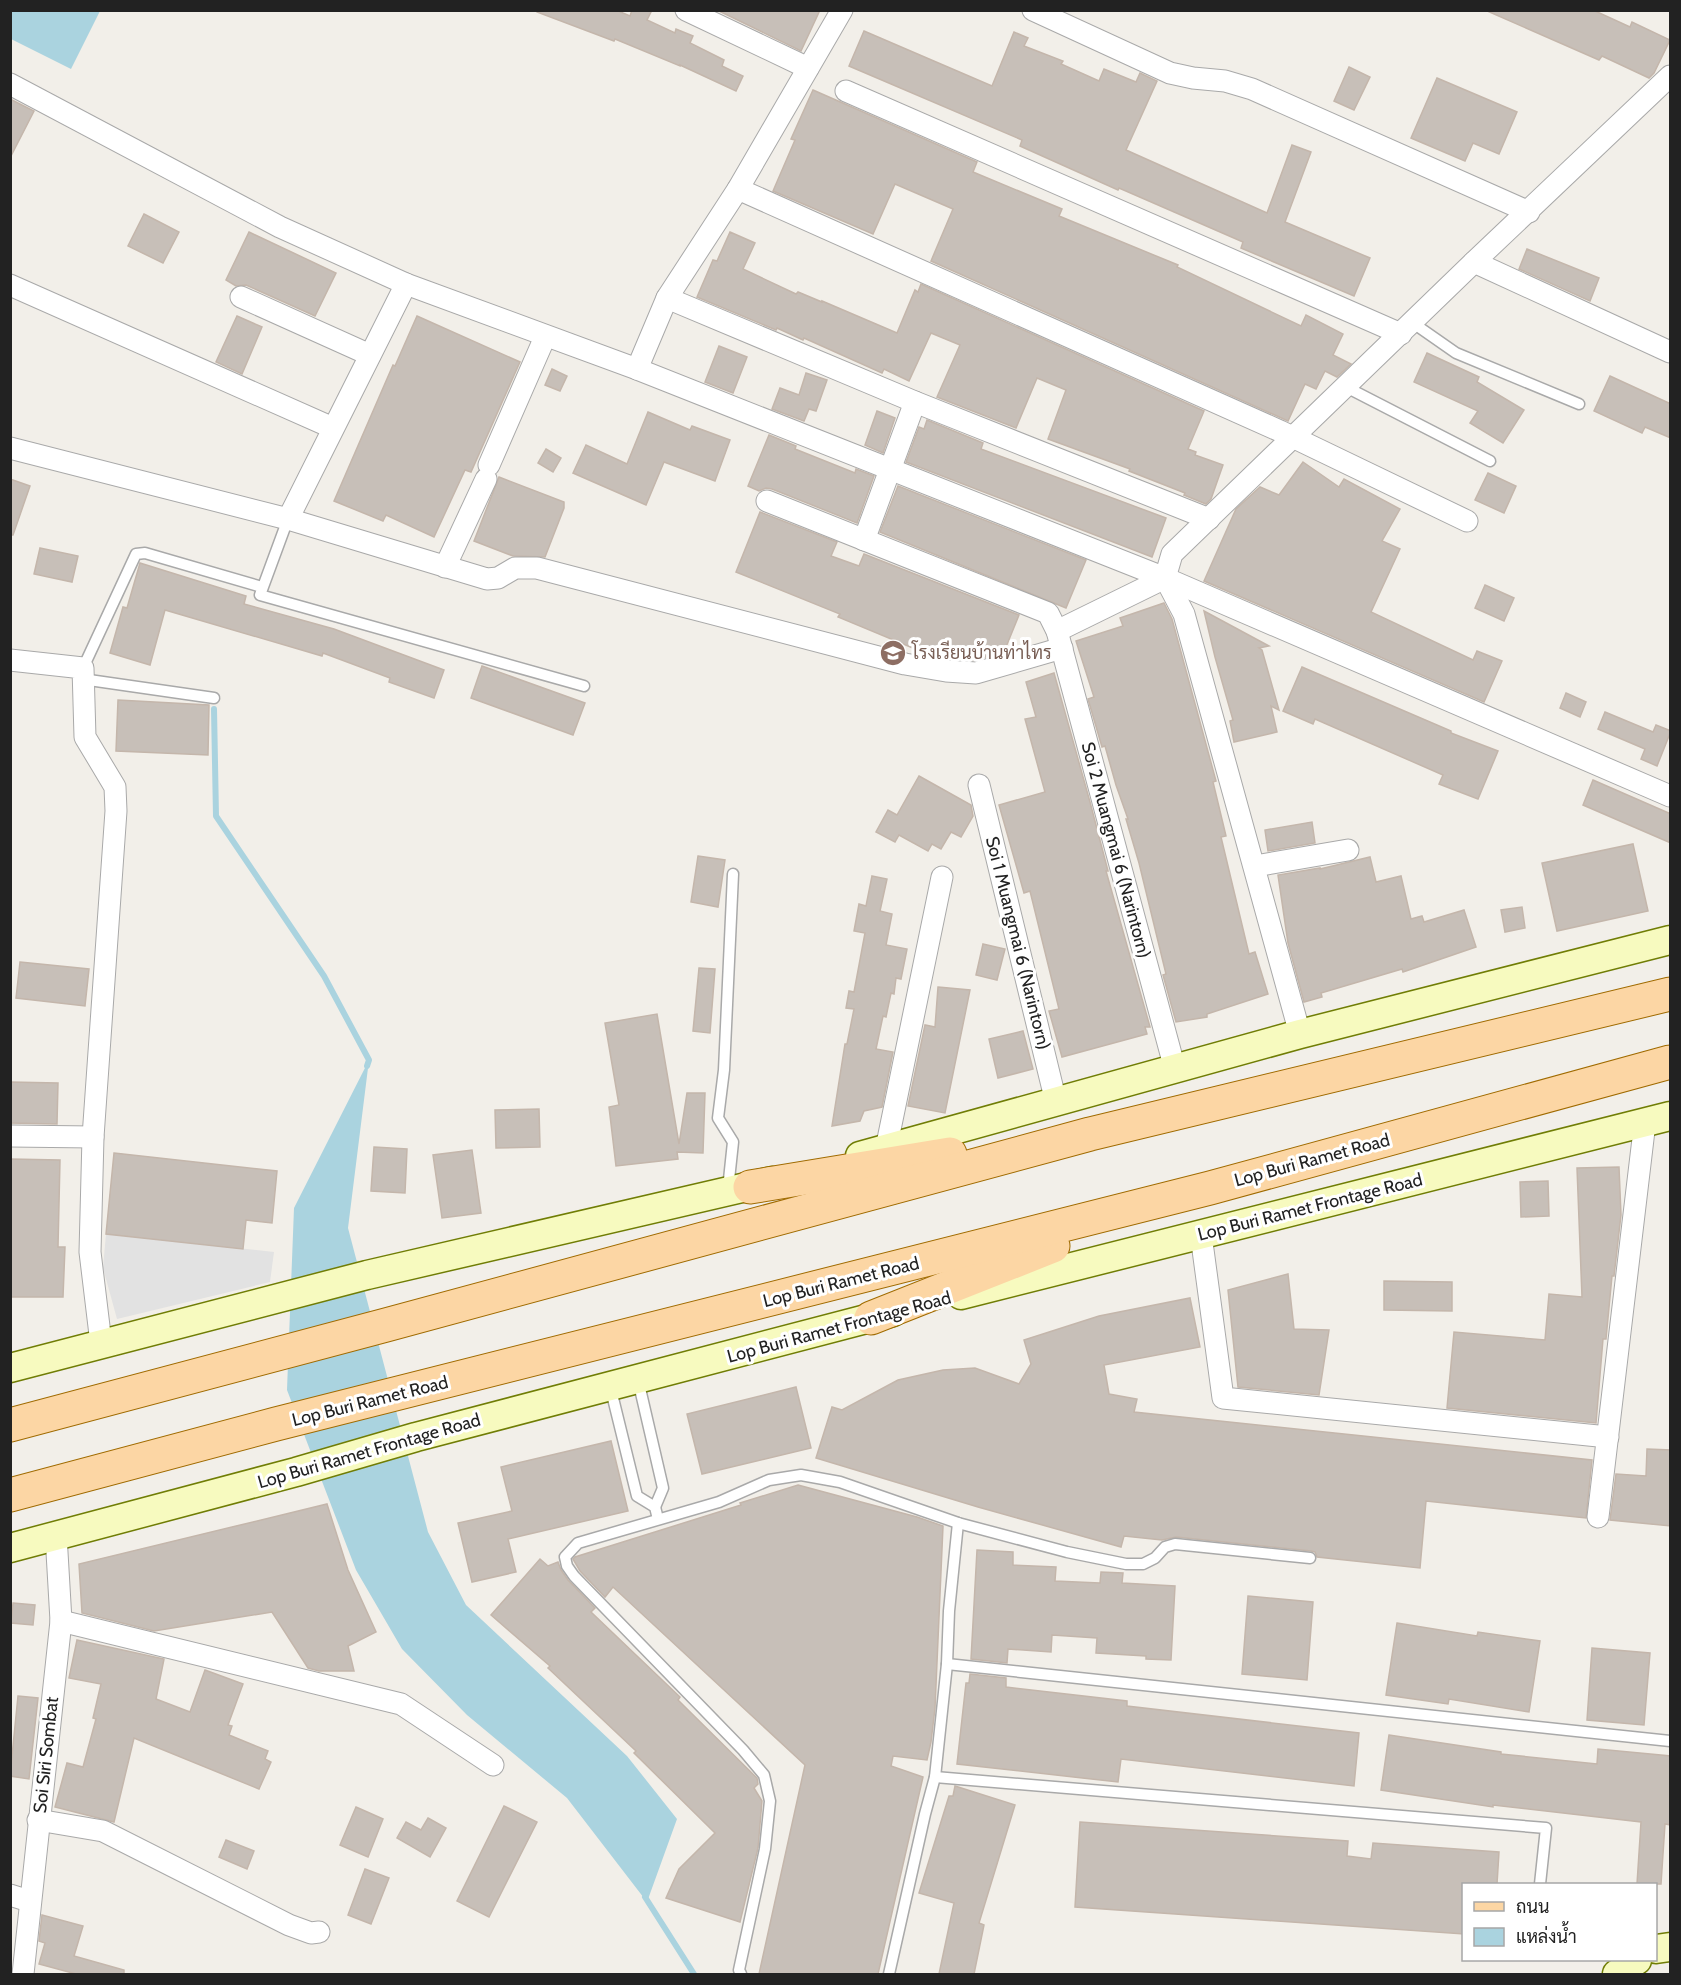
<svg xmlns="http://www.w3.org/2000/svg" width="1681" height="1985" viewBox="0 0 1681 1985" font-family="Cabin,Sarabun,sans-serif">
  <rect width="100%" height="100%" fill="#f2efe9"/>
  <!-- parking -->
  <path fill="#e2e2e2" d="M106,1234L274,1252L270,1282L117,1319L103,1268Z"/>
  <!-- water -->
  <g fill="#aad3df">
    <path d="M10,11L11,10L100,11L71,69L11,39Z"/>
    <path d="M369,1060L348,1228L428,1532L466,1605L627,1756L677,1819L647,1902L567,1798L467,1715L402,1649L356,1570L287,1390L294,1208Z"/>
  </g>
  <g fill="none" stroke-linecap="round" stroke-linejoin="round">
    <!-- stream -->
    <g stroke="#aad3df" stroke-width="6">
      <path d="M214,709L216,816L324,976L369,1060L367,1066"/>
      <path d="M645,1897L694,1974"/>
    </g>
  </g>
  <!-- building -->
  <g fill="#c7bfb8" stroke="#c4b6ab" stroke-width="1.5">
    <path d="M537,10H616L630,16L632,10H652L647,20L675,33L676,29L693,36L690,43L724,60L722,66L743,76L736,91L680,65V66L615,39L614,41L537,12Z"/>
    <path d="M717,10H820L801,51Z"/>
    <path d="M1485,10H1593L1630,27L1632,22L1670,40L1654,73L1649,78L1602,56L1599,60Z"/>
    <path d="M864,31L992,86L1014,32L1028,38L1024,46L1063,61L1061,64L1099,81L1104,69L1136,82L1140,73L1157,81L1126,150L1267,213L1292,145L1311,152L1285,222L1370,258L1354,296L1241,248L1243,242L1119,188L1118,190L1020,146L1022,140L849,66Z"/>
    <path d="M1349,67L1370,77L1354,110L1334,101Z"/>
    <path d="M1437,78L1517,112L1499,154L1473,143L1465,161L1411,138Z"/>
    <path d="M813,90L977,162L973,172L1062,209L1059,216L1178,265L1177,267L1301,326L1306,315L1343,334L1333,355L1351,364L1337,377L1325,371L1316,389L1305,384L1288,421L931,261L953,209L895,184L873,234L773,191L795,140L791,139Z"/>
    <path d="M10,99L34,111L10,158Z"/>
    <path d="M144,214L179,232L163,263L128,246Z"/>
    <path d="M249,232L336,273L315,316L246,285L236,286L226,280Z"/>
    <path d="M730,232L755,243L743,269L796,294L798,292L822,302V301L897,333L915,290L918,292L921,284L1204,411L1188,449L1196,452L1195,455L1223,465L1211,499L1206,504L1184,495L1185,493L1129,471L1130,469L1048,439L1066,390L1037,378L1016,428L937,397L960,345L931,333L909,381L884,369L882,373L804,338L803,340L777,328L776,330L697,297L713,260L717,261Z"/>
    <path d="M1527,249L1599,278L1590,301L1519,269Z"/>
    <path d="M237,316L262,327L242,374L216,362Z"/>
    <path d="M417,316L520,362L471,472L465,470L434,537L386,515L383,521L334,501L393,365L395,366Z"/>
    <path d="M719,346L747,357L733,393L705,382Z"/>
    <path d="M1427,353L1479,377L1477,382L1524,410L1503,443L1470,423L1478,411L1414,382Z"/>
    <path d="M552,369L567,376L560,391L545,385Z"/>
    <path d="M806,373L827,380L816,411L809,409L804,421L772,409L780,388L799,395Z"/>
    <path d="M1610,376L1671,404V438L1645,427L1642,433L1594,411Z"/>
    <path d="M877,411L895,418L883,453L865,445Z"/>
    <path d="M648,412L690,430L692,426L730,440L715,481L664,462L646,505L573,473L586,445L627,464Z"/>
    <path d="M927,420L983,443L981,449L1166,518L1152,557L906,462L919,427L924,429Z"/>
    <path d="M769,435L796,446L795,449L855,473L856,469L874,476L857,523L772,489L766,488L759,491L748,486Z"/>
    <path d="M546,449L561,458L553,472L538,463Z"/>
    <path d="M1303,462L1339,487L1344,479L1400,509L1382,541L1400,549L1371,612L1473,660L1477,651L1502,661L1484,702L1204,581L1236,509L1260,487L1279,495Z"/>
    <path d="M1488,473L1516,486L1504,513L1475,500Z"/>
    <path d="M499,477L564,502V508L545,557L513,556L474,541Z"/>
    <path d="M10,479L30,486L13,535H10Z"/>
    <path d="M898,486L1086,560L1066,608L880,532Z"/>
    <path d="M760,512L837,542L831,556L859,566L864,554L1019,615L1004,652L975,660L932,656L838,617L840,614L736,572Z"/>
    <path d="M40,548L78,556L72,582L34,574Z"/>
    <path d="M140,563L246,596L244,604L334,629L444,670L434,698L389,682L390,678L323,653L322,656L165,610L150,665L110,653L123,607L127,608Z"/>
    <path d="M1485,585L1514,598L1504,621L1475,608Z"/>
    <path d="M1164,603L1172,619L1216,781L1213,782L1226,836L1221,837L1249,954L1255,952L1268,994L1207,1014V1017L1176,1022L1163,975L1166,974L1139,863L1126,819H1128L1116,785L1105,746L1102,747L1088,699L1094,697L1076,641L1123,626L1120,618Z"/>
    <path d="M1204,611L1269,646L1259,648L1262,650L1279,710L1271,706L1277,732L1234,742L1230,721L1233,720L1215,657Z"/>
    <path d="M482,666L585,703L573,735L471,698Z"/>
    <path d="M1302,667L1451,731V733L1498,751L1478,799L1439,784L1443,775L1315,719L1313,724L1283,711Z"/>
    <path d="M1054,673L1090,802L1108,871H1106L1150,1027H1145L1147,1034L1062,1057L1049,1011L1059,1009L1030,891L1024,893L999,805L1045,792L1025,719L1036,717L1026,682Z"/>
    <path d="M1566,693L1586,702L1580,717L1560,708Z"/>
    <path d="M118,700L209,705L208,755L116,751Z"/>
    <path d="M1605,712L1653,732L1656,725L1671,731L1657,766L1641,759L1645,749L1598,729Z"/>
    <path d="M919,776L971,805L973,816L961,837L951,832L941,849L932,844L928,851L899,835L895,842L876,832L888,810L897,815Z"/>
    <path d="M1593,780L1671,814V843L1583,805Z"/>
    <path d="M1312,822L1315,843L1268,851L1265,830Z"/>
    <path d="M1633,844L1648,911L1557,931L1542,863Z"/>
    <path d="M698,856L725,860L718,907L691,902Z"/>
    <path d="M1370,857L1376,882L1401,876L1411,919L1422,916L1424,922L1464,910L1476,947L1403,972L1402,969L1321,993L1322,997L1304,1002L1288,943L1278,875L1320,868V869Z"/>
    <path d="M872,876L887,879L880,911L892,914L886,945L907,949L901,979L896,978L894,994L891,993L886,1017L883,1016L876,1049L893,1052L882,1107L864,1111L860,1121L832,1126L845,1044H847L854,1009L846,1008L849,991L854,992L865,933L854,931L859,904L866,906Z"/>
    <path d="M1522,907L1525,928L1505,932L1501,910Z"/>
    <path d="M983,944L1005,949L997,980L976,975Z"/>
    <path d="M20,962L89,969L85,1006L16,998Z"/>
    <path d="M699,968L715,969L710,1033L693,1031Z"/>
    <path d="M938,987L970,990L945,1113L908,1106L925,1025L935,1027Z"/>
    <path d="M657,1014L679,1144L687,1093H705L703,1153L677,1152L678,1159L616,1166L609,1107L619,1105L605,1023Z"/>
    <path d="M1023,1031L1033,1069L998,1078L989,1039Z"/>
    <path d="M10,1082L58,1083L57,1124L10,1123Z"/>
    <path d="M539,1109L540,1147L496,1148L495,1110Z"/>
    <path d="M374,1147L407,1149L405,1193L371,1191Z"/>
    <path d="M472,1150L481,1213L442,1218L433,1155Z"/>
    <path d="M114,1153L277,1171L272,1223L246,1220L243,1249L106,1234Z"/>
    <path d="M10,1159L60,1160L58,1247H65L63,1297H10Z"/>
    <path d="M1619,1167L1621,1215L1614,1276H1612L1606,1339H1603L1596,1423L1447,1408L1454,1332L1545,1340L1549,1294L1582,1297L1577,1168Z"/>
    <path d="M1548,1181L1549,1216L1521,1217L1520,1182Z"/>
    <path d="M1288,1274L1294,1329L1329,1330L1319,1395L1238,1387L1228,1290Z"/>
    <path d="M1384,1281L1452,1282V1311L1384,1310Z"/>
    <path d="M1190,1298L1200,1347L1104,1365L1109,1394L1137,1399L1134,1412L1592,1460L1586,1518L1426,1501L1420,1568L1317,1557L1315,1552L1311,1551L1176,1537L1162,1540L1124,1536L1121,1547L978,1507L816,1458L832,1407L842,1410L898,1380L943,1370L975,1368L1019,1384L1031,1364L1024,1340L1099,1316Z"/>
    <path d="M796,1387L811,1448L702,1474L687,1414Z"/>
    <path d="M611,1441L628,1511L508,1539L516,1572L472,1582L458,1523L512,1511L501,1467Z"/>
    <path d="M1647,1449L1671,1450V1526L1610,1520L1616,1474L1646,1476Z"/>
    <path d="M798,1485L917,1517L943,1526L935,1708L931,1742L927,1760L893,1756L891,1766L923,1777L878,1974H759L805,1765L613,1587L605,1597L580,1571L573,1559L575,1557L741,1505L740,1503Z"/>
    <path d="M327,1504L348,1570L376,1632L348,1646L354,1671H319L308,1668L272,1612L154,1631L82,1613L79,1564Z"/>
    <path d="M977,1550L1013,1552V1565L1056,1567L1055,1581L1100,1583L1101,1572L1123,1573L1122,1583L1175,1586L1171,1660L1146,1659V1656L1096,1653L1097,1638L1052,1635L1051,1652L1008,1649L1007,1663L971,1659Z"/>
    <path d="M540,1559L548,1566L558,1562L561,1570L568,1580L595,1608L591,1612L680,1697L678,1700L757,1778L758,1784L754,1788L762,1801L758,1848L740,1922L666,1898L679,1869L715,1833L634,1753L636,1751L548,1668L550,1666L491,1615Z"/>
    <path d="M1248,1596L1313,1602L1307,1680L1242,1674Z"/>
    <path d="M13,1603L35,1605L33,1625L11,1623Z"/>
    <path d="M1397,1623L1477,1636L1478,1632L1540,1641L1529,1712L1449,1699L1448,1704L1386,1695Z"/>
    <path d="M77,1640L164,1659L156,1699L190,1712L205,1670L243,1684L228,1725L232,1726L229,1735L268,1751L265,1759L271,1762L259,1789L134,1738L114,1822L55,1807L67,1763L83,1767L96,1719L93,1718L101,1684L69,1678Z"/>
    <path d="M1592,1648L1650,1653L1644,1725L1587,1720Z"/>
    <path d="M970,1674L1006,1678V1687L1127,1701V1706L1359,1733L1354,1786L1121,1759L1118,1782L957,1764L966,1683H969Z"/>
    <path d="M18,1696L38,1698L29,1779L10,1776Z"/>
    <path d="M1389,1735L1501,1752V1754L1597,1764L1598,1749L1671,1756V1825L1665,1824L1661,1884H1637L1641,1822L1493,1805V1807L1381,1790Z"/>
    <path d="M955,1786L1015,1805L979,1923L984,1925L974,1974H939L954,1903L919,1893L949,1796H953Z"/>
    <path d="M504,1806L537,1822L489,1917L457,1901Z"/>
    <path d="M356,1807L383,1819L368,1857L340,1845Z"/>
    <path d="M428,1818L446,1828L430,1857L397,1838L406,1822L421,1830Z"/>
    <path d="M1080,1822L1348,1841L1347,1856L1371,1859L1373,1843L1499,1852L1497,1884H1464V1934L1075,1907Z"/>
    <path d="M226,1840L254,1851L247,1869L219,1857Z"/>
    <path d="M365,1869L389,1878L371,1924L348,1915Z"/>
    <path d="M42,1915L83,1926L74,1956L124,1970V1974H76L39,1964L45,1943L39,1941Z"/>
  </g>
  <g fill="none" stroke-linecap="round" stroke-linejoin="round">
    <!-- lane casing -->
    <g stroke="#a9a9a9" stroke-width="13">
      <g id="lane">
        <path d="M1413,323L1456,353L1579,404"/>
        <path d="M1346,387L1490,461"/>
        <path d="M288,519L260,595L584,686"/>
        <path d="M83,668L136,554L145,553L262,587"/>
        <path d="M82,679L214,698"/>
        <path d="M728,1189L733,1142L718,1118L724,1070L733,874"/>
        <path d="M638,1380L663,1488L655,1507"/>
        <path d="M610,1386L637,1496L655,1507L658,1519"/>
        <path d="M947,1664L1670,1741"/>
        <path d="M935,1777L1546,1828L1540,1884"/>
        <path d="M741,1974L739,1970L765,1849L770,1801L764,1775L743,1750L574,1576L567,1566L565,1557L578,1543L719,1502L769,1480L801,1475L840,1482L958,1523L1067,1552L1126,1564H1143L1155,1558L1165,1547L1175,1544L1310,1558"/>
        <path d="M889,1974L925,1814L935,1777L947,1664L949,1611L958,1523"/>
      </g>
    </g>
    <!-- street casing -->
    <g stroke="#a9a9a9" stroke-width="23">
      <g id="street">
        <path d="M686,10L808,68"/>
        <path d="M1033,10L1170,73L1193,78L1225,81L1252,89L1529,212"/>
        <path d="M10,84L280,227L406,284L637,369L1165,578L1670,796"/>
        <path d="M846,91L1401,334"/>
        <path d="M738,189L1280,431L1467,521"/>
        <path d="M1474,262L1670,352"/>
        <path d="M10,285L333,428"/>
        <path d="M241,297L370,355"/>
        <path d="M667,298L915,402L1209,519"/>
        <path d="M637,369L667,298L738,189L842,10"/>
        <path d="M10,448L288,519L487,579L498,578L515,568H537L905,664L946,671L976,673L1062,648"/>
        <path d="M489,465L545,337"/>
        <path d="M767,501L1048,613L1057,631L1175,1069"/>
        <path d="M288,519L406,284"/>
        <path d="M864,540L915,402"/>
        <path d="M445,567L486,479"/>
        <path d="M1057,631L1165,578"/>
        <path d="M10,660L83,668L85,737L115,787L116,811L93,1137L90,1252L101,1343"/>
        <path d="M979,785L1056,1102"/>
        <path d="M1255,866L1348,850"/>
        <path d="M1300,1034L1184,614L1165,578L1172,554L1474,262L1670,76"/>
        <path d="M10,1136L93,1137"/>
        <path d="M886,1149L942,877"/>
        <path d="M1201,1235L1223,1398L1608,1437"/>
        <path d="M1598,1517L1645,1122"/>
        <path d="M61,1621L401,1704L493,1765"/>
        <path d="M38,1820L103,1831L289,1925L311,1933L319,1932"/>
        <path d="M10,1895L29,1901"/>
        <path d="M23,1974L61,1621L56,1535"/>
      </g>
    </g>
    <!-- secondary casing -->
    <g stroke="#707d05" stroke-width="31">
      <g id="secondary">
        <path d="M860,1156L1300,1034L1670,940"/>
        <path d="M961,1295L1670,1116"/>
        <path d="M10,1368L367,1275L772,1181"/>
        <path d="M10,1548L296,1472L416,1437L893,1312"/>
        <path d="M1656,1949L1670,1947"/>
        <path d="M1617,1974L1637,1960"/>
      </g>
    </g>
    <!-- primary casing -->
    <g stroke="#a06b00" stroke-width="35">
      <g id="primary">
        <path d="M750,1187L950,1154"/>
        <path d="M871,1318L1053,1246"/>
        <path d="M10,1425L386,1325L1090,1134L1670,994"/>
        <path d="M10,1495L276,1424L1210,1188L1670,1062"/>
      </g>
    </g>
    <!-- lane -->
    <use href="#lane" stroke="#fff" stroke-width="10"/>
    <!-- street -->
    <use href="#street" stroke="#fff" stroke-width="21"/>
    <!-- secondary -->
    <use href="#secondary" stroke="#f7fabf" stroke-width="28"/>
    <!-- primary -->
    <use href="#primary" stroke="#fcd6a4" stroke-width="33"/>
  </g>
  <!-- icons -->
  <defs>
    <g id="school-disc" transform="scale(1.35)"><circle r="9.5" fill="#8d6e63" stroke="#fff"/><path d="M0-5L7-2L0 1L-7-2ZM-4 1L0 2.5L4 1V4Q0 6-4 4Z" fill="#fff"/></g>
  </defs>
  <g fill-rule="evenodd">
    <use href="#school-disc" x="893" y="653"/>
  </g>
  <g text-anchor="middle" stroke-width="6" stroke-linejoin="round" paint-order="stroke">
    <!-- education labels -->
    <g font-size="18" fill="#785e54" stroke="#fff" text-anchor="start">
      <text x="912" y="659">โรงเรียนบ้านท่าไทร</text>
    </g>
    <!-- street labels -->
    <g font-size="18" fill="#222" stroke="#fff">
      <text transform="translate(1116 850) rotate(75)" y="6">Soi 2 Muangmai 6 (Narintorn)</text>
      <text transform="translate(1018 943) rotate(76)" y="6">Soi 1 Muangmai 6 (Narintorn)</text>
      <text transform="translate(1312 1160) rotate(-15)" y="6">Lop Buri Ramet Road</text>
      <text transform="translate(1310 1207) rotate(-14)" y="6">Lop Buri Ramet Frontage Road</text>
      <text transform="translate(841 1282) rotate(-14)" y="6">Lop Buri Ramet Road</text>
      <text transform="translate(839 1327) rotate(-15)" y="6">Lop Buri Ramet Frontage Road</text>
      <text transform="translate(370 1401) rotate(-14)" y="6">Lop Buri Ramet Road</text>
      <text transform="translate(369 1451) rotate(-16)" y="6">Lop Buri Ramet Frontage Road</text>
      <text transform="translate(46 1755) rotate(-84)" y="6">Soi Siri Sombat</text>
    </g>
  </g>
  <!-- border -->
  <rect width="1681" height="1985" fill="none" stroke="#222222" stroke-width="24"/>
  <!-- legend -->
  <rect x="1462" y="1883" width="195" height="78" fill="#ffffff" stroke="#a7a7a7" stroke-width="1.5"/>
  <rect x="1474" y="1902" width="30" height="9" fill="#fcd6a4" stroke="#a7a7a7" stroke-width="1.5"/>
  <text x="1516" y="1913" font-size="18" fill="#222222">ถนน</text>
  <rect x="1474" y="1928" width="30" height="18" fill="#aad3df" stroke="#a7a7a7" stroke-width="1.5"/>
  <text x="1516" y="1943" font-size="18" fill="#222222">แหล่งน้ำ</text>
</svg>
